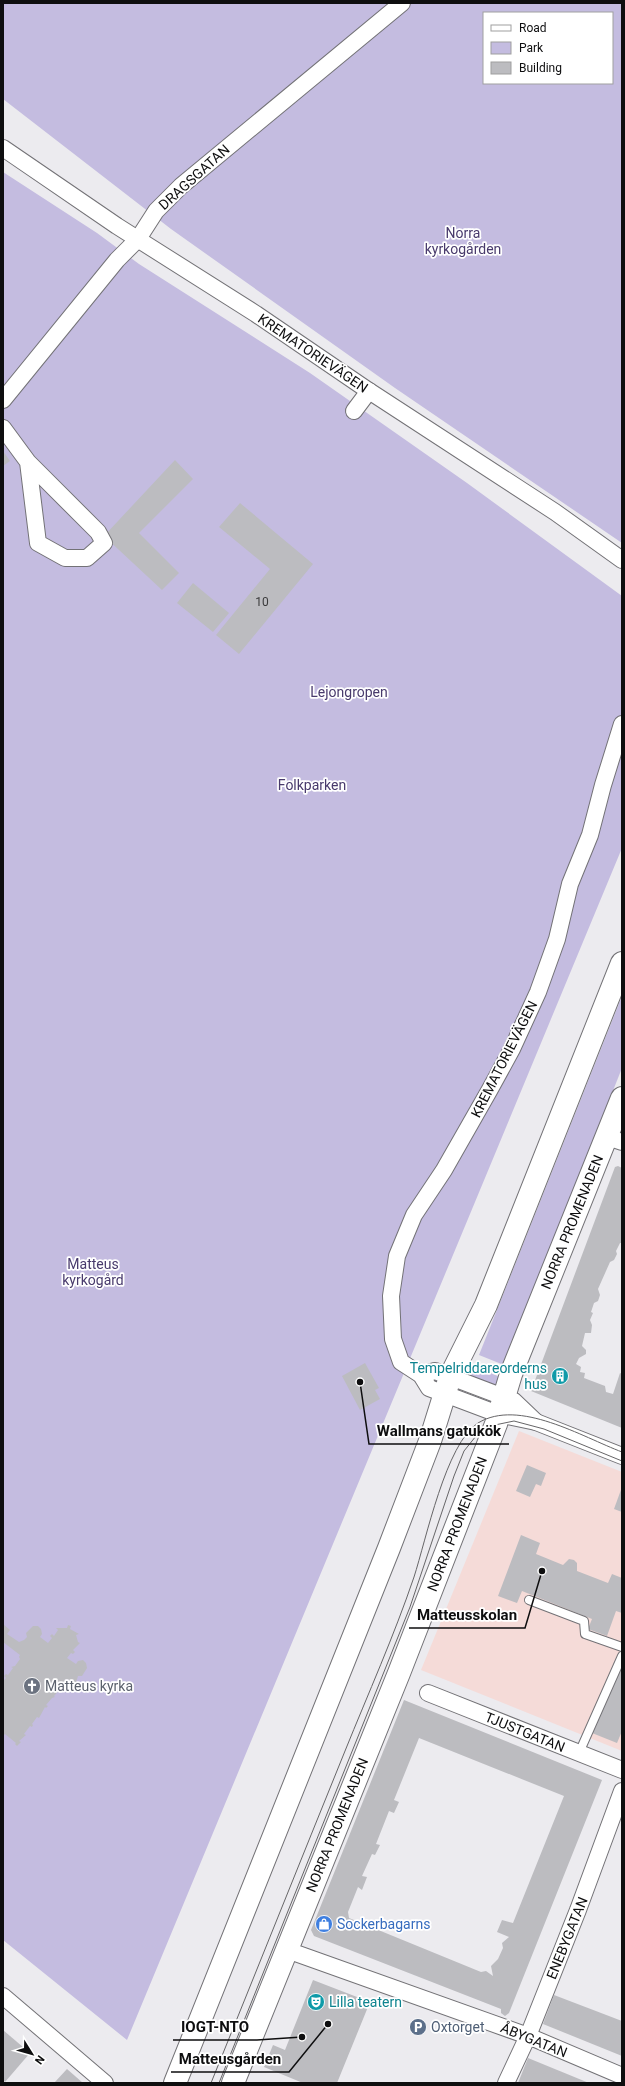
<svg xmlns="http://www.w3.org/2000/svg" width="625" height="2086" viewBox="0 0 625 2086" font-family="Roboto,sans-serif">
  <rect width="100%" height="100%" fill="#ecebef"/>
  <!-- education -->
  <path fill="#f5dbd8" d="M519,1431L622,1472V1751L421,1670Z"/>
  <!-- green -->
  <g fill="#c4bce0" fill-rule="evenodd">
    <path d="M3,3H622V543L395,388L171,229L3,99ZM484,13H612V83H484Z"/>
    <path d="M3,172L97,233L139,264L310,373L467,483L622,596V848L127,2040L3,1940Z"/>
    <path d="M622,996V1068L504,1365L479,1355Z"/>
    <path d="M474,1366L500,1377L496,1385L493,1387L470,1376Z"/>
  </g>
  <!-- building -->
  <g fill="#bcbcc0" fill-rule="evenodd">
    <path d="M3,451L10,461L3,466Z"/>
    <path d="M175,460L193,479L139,533L179,573L162,590L104,536Z"/>
    <path d="M240,503L313,564L239,654L216,635L270,569L219,527Z"/>
    <path d="M193,583L229,613L213,632L177,603Z"/>
    <path d="M618,1166L622,1168V1243H620L616,1251L617,1254L614,1260L610,1262L598,1289L600,1295L598,1301L594,1303L591,1312L593,1313L590,1320L592,1325L591,1333H585L582,1346L586,1350V1354L579,1358L576,1364L581,1367L580,1372L585,1373L584,1378L605,1386L606,1392L613,1394L620,1373L622,1374V1428L531,1391L615,1167Z"/>
    <path d="M365,1363L379,1388L375,1390L380,1399L360,1410L342,1376Z"/>
    <path d="M527,1465L546,1473L541,1486L536,1484L530,1497L516,1491Z"/>
    <path d="M622,1487V1512L614,1509Z"/>
    <path d="M521,1535L540,1543L536,1554L563,1565L569,1559L574,1560L577,1563V1571L608,1583L612,1574L622,1578V1613L616,1611L607,1636L588,1629L592,1619L522,1591L517,1603L498,1596Z"/>
    <path d="M3,1624L10,1630L7,1634L19,1642L24,1640L27,1637L26,1633L33,1626H38L41,1629L42,1634L40,1637L48,1643L52,1638L50,1636L52,1634L54,1636L58,1630L56,1628H67L68,1625L71,1626L70,1629L79,1634L76,1635L78,1642L80,1643L73,1650L75,1652L73,1654L71,1653L67,1658L76,1664L78,1661L83,1660L86,1663L87,1668L82,1676H78L75,1686L71,1684L72,1681L66,1679L61,1686L62,1687L54,1696L55,1697L52,1698L46,1705L48,1706L46,1708L45,1707L39,1718L37,1717L32,1724L33,1725L32,1727L30,1726L24,1734L26,1735L19,1741L21,1742L17,1746L15,1744L16,1743L5,1734L3,1736V1681L6,1678L4,1676L6,1674L8,1675L13,1668L11,1667L15,1666L20,1659L19,1657L20,1655L3,1642Z"/>
    <path d="M622,1657V1731L617,1743L592,1733Z"/>
    <path d="M404,1700L602,1780L509,2013L505,2016L501,2013V2009L314,1936L311,1930ZM419,1738L564,1796L513,1923L502,1920L497,1932L509,1937L502,1943L503,1948L498,1959L491,1966L493,1976L486,1971L481,1972L349,1918L348,1912L358,1887L362,1890L367,1877L362,1876L372,1854L375,1855L380,1845L376,1844L389,1811L394,1813L399,1802L394,1800Z"/>
    <path d="M313,1980L370,2002L337,2083H303L264,2067L273,2045L285,2050Z"/>
    <path d="M554,1995L622,2021V2056L543,2024Z"/>
    <path d="M3,2030L30,2053L5,2082L3,2080Z"/>
    <path d="M528,2058L589,2083H518Z"/>
    <path d="M67,2069L83,2083H54Z"/>
  </g>
  <g fill="none" stroke-linecap="round" stroke-linejoin="round">
    <!-- service casing -->
    <g stroke="#737276" stroke-width="10">
      <g id="service">
        <path d="M529,1600L584,1621L585,1634L622,1647"/>
        <path d="M579,1753L622,1656"/>
      </g>
    </g>
    <!-- minor casing -->
    <g stroke="#737276" stroke-width="18">
      <g id="minor">
        <path d="M3,148L117,226L256,314L366,389L555,512L622,560"/>
        <path d="M3,400L117,260L138,239L156,211L181,186L402,3"/>
        <path d="M354,411L369,391"/>
        <path d="M3,428L28,462L98,532L104,543L87,558H65L38,543L28,462"/>
        <path d="M622,724L603,785L590,835L570,884L557,939L538,992L512,1049L489,1091L444,1170L414,1215L397,1256L391,1296L393,1339L401,1362L421,1375L429,1388L498,1414L536,1422L622,1456"/>
        <path d="M607,1137L622,1142"/>
        <path d="M421,1375L435,1371L514,1401L536,1422"/>
        <path d="M428,1693L622,1770"/>
        <path d="M287,1950L528,2036L622,2076"/>
        <path d="M3,1996L105,2083"/>
        <path d="M506,2083L528,2036L578,1910L622,1791"/>
      </g>
    </g>
    <!-- secondary casing -->
    <g stroke="#737276" stroke-width="24">
      <g id="secondary">
        <path d="M175,2083L389,1548L430,1441L450,1377L486,1305L622,963"/>
        <path d="M233,2083L399,1673L496,1424L511,1374L622,1098"/>
      </g>
    </g>
    <!-- service -->
    <use href="#service" stroke="#fff" stroke-width="8"/>
    <!-- minor -->
    <use href="#minor" stroke="#fff" stroke-width="16"/>
    <!-- secondary -->
    <use href="#secondary" stroke="#fff" stroke-width="22"/>
    <!-- tram -->
    <g stroke="#666567" stroke-width="1">
      <path d="M211,2083C256,1972 300,1862 345,1751C368,1694 394,1636 414,1577C426,1540 446,1443 478,1423C519,1398 582,1437 622,1452"/>
      <path d="M219,2083L410,1607L454,1476L464,1451L476,1436L490,1426L514,1421L544,1429L622,1461"/>
    </g>
  </g>
  <!-- icons -->
  <defs>
    <g id="building-disc" transform="scale(0.9)"><circle r="9.5" fill="#0f9aa8" stroke="#fff"/><path d="M-4-6H4V6H1V3H-1V6H-4ZM-2.5-4.3h1.7v1.8h-1.7ZM.8-4.3h1.7v1.8H.8ZM-2.5-1h1.7V.8h-1.7ZM.8-1h1.7V.8H.8Z" fill="#fff"/></g>
    <g id="church-disc" transform="scale(0.9)"><circle r="9.5" fill="#6b7280" stroke="#fff"/><path d="M-1.2-6h2.4v3.5h3.3v2.4h-3.3V6h-2.4V-.1h-3.3v-2.4h3.3Z" fill="#fff"/></g>
    <g id="shop-disc" transform="scale(0.9)"><circle r="9.5" fill="#3f7fe0" stroke="#fff"/><path d="M-5-2.5h2.3a2.7 3.5 0 0 1 5.4 0H5L5.5 6h-11ZM-1.5-2.5h3a1.5 2.3 0 0 0-3 0Z" fill="#fff"/></g>
    <g id="theatre-disc" transform="scale(0.9)"><circle r="9.5" fill="#0f9aa8" stroke="#fff"/><path d="M-5-5.5Q0-4 5-5.5V0Q5 5 0 6Q-5 5-5 0ZM-3.3-2.5H-1v1.5H-3.3ZM1-2.5H3.3v1.5H1ZM-2.8 1Q0 5.5 2.8 1Z" fill="#fff"/></g>
    <g id="parking-disc" transform="scale(0.9)"><circle r="9.5" fill="#5c6f8a" stroke="#fff"/><path d="M-3.5-5.5H1a3.5 3.5 0 0 1 0 7H-1V5.5H-3.5ZM-1-3.4V-.6H.8a1.4 1.4 0 0 0 0-2.8Z" fill="#fff"/></g>
  </defs>
  <g fill-rule="evenodd">
    <use href="#building-disc" x="560" y="1376"/>
    <use href="#church-disc" x="32" y="1686"/>
    <use href="#shop-disc" x="324" y="1924"/>
    <use href="#theatre-disc" x="316" y="2002"/>
    <use href="#parking-disc" x="418" y="2027"/>
  </g>
  <g text-anchor="middle" stroke-width="3.5" stroke-linejoin="round" paint-order="stroke">
    <!-- number labels -->
    <g font-size="12" fill="#3a3a3b">
      <text x="262" y="606">10</text>
    </g>
    <!-- street labels -->
    <g font-size="14" fill="#0e0e0f" stroke="#fff">
      <text transform="translate(194 177) rotate(-42)" y="5">DRAGSGATAN</text>
      <text transform="translate(313 353) rotate(34)" y="5">KREMATORIEVÄGEN</text>
      <text transform="translate(504 1059) rotate(-63)" y="5">KREMATORIEVÄGEN</text>
      <text transform="translate(572 1222) rotate(-68)" y="5">NORRA PROMENADEN</text>
      <text transform="translate(457 1524) rotate(-69)" y="5">NORRA PROMENADEN</text>
      <text transform="translate(525 1732) rotate(22)" y="5">TJUSTGATAN</text>
      <text transform="translate(337 1825) rotate(-68)" y="5">NORRA PROMENADEN</text>
      <text transform="translate(567 1938) rotate(-68)" y="5">ENEBYGATAN</text>
      <text transform="translate(534 2040) rotate(22)" y="5">ÅBYGATAN</text>
    </g>
    <!-- park labels -->
    <g font-size="14" fill="#483a6c" stroke="#fff">
      <text x="463" y="238">Norra<tspan x="463" dy="16">kyrkogården</tspan></text>
      <text x="349" y="697">Lejongropen</text>
      <text x="312" y="790">Folkparken</text>
      <text x="93" y="1269">Matteus<tspan x="93" dy="16">kyrkogård</tspan></text>
    </g>
    <!-- culture labels -->
    <g font-size="14" fill="#0d838f" stroke="#fff" text-anchor="end">
      <text x="547" y="1373">Tempelriddareorderns<tspan x="547" dy="16">hus</tspan></text>
      <text x="329" y="2007" text-anchor="start">Lilla teatern</text>
    </g>
    <!-- worship labels -->
    <g font-size="14" fill="#5b616d" stroke="#fff" text-anchor="start">
      <text x="45" y="1691">Matteus kyrka</text>
    </g>
    <!-- shop labels -->
    <g font-size="14" fill="#366cbe" stroke="#fff" text-anchor="start">
      <text x="337" y="1929">Sockerbagarns</text>
    </g>
    <!-- service labels -->
    <g font-size="14" fill="#4e5e75" stroke="#fff" text-anchor="start">
      <text x="431" y="2032">Oxtorget</text>
    </g>
  </g>
  <!-- callouts -->
  <path fill="none" stroke="#0e0e0f" stroke-width="1.5" d="M360 1382L369 1444H509M542 1571L525 1628H409M302 2037L257 2040H173M328 2024L289 2072H171"/>
  <g fill="#0e0e0f" stroke="#fff" stroke-width="1.5">
    <circle cx="360" cy="1382" r="4"/>
    <circle cx="542" cy="1571" r="4"/>
    <circle cx="302" cy="2037" r="4"/>
    <circle cx="328" cy="2024" r="4"/>
  </g>
  <g font-size="15" text-anchor="middle" font-weight="bold" fill="#0e0e0f" stroke="#fff" stroke-width="3.5" stroke-linejoin="round" paint-order="stroke">
    <text x="439" y="1436">Wallmans gatukök</text>
    <text x="467" y="1620">Matteusskolan</text>
    <text x="215" y="2032">IOGT-NTO</text>
    <text x="230" y="2064">Matteusgården</text>
  </g>
  <!-- border -->
  <rect width="625" height="2086" fill="none" stroke="#0e0e0f" stroke-width="8"/>
  <!-- legend -->
  <rect x="483" y="12" width="130" height="72" fill="#ffffff" stroke="#9f9f9f"/>
  <rect x="491" y="25" width="20" height="6" fill="#ffffff" stroke="#9f9f9f"/>
  <text x="519" y="32" font-size="12" fill="#0e0e0f">Road</text>
  <rect x="491" y="42" width="20" height="12" fill="#c4bce0" stroke="#9f9f9f"/>
  <text x="519" y="52" font-size="12" fill="#0e0e0f">Park</text>
  <rect x="491" y="62" width="20" height="12" fill="#bcbcc0" stroke="#9f9f9f"/>
  <text x="519" y="72" font-size="12" fill="#0e0e0f">Building</text>
  <!-- north arrow -->
  <g transform="translate(32 2054) rotate(127)" stroke="#ffffff" stroke-width="3" paint-order="stroke">
  <path d="M0-3L7 15L0 10L-7 15Z" fill="#0e0e0f"/>
  <text y="-6" font-size="11" font-weight="bold" text-anchor="middle" fill="#0e0e0f">N</text>
  </g>
</svg>
